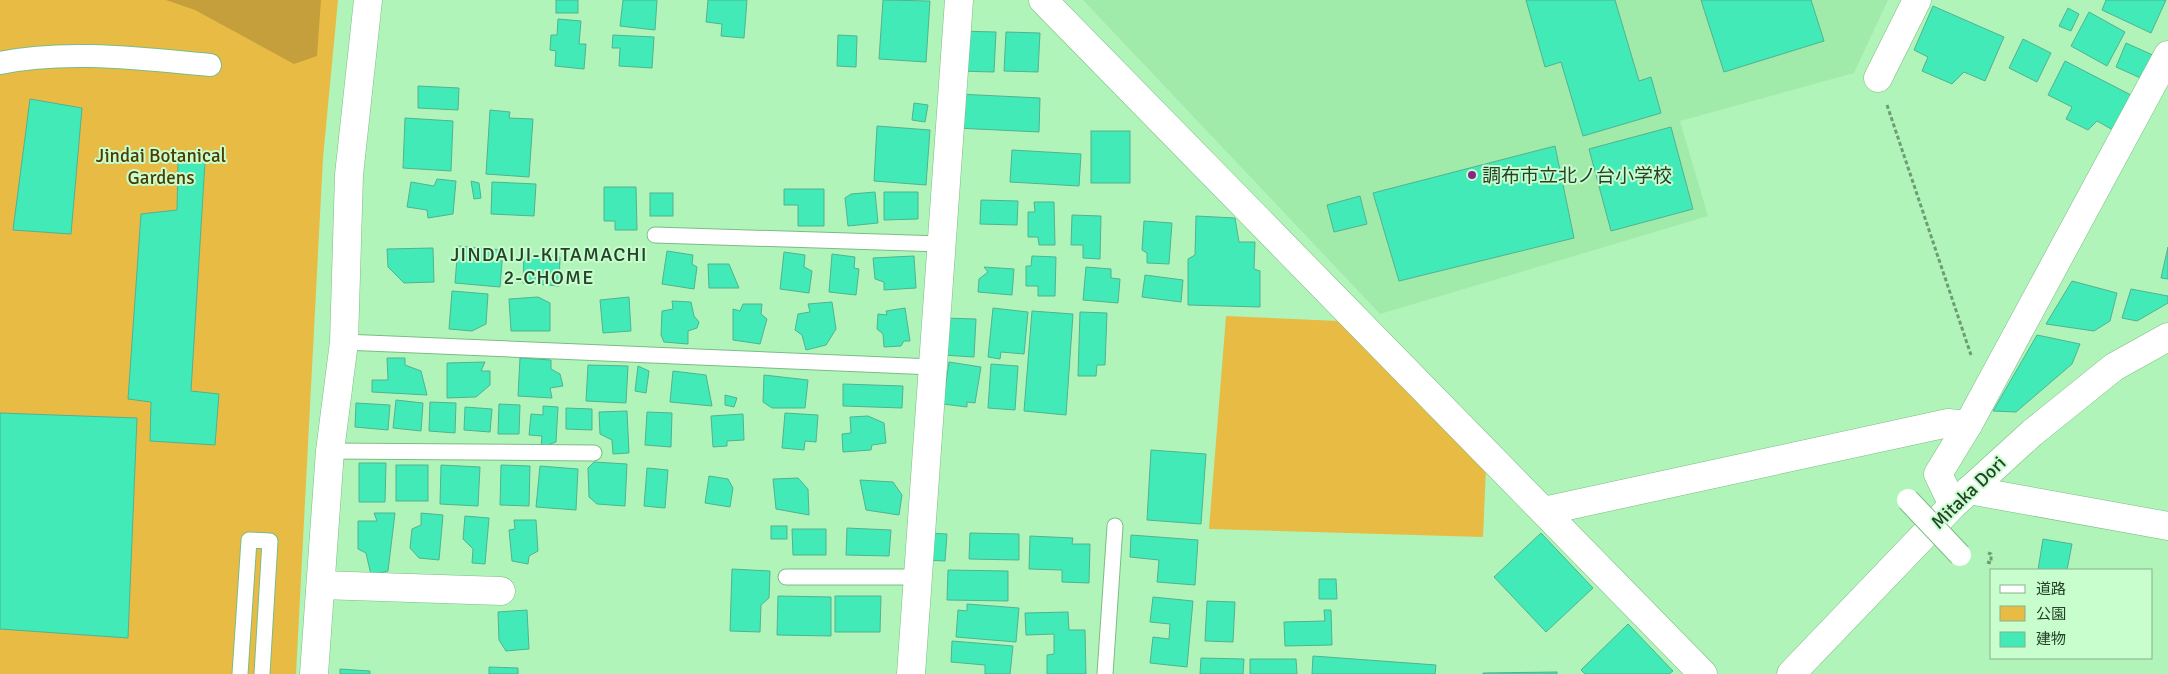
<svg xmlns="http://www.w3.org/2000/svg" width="2168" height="674" viewBox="0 0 2168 674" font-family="Signika,'Noto Sans JP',sans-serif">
  <rect width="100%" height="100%" fill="#b1f4b9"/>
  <!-- built -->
  <path fill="#a0eaaa" d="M1083,0H1888L1854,73L1680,121L1708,216L1380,314Z"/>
  <!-- green -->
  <g fill="#e8bc44">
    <path d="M0,0H338L323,158L296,674H0Z"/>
    <path d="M1226,316L1339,321L1486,467L1483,537L1209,529Z"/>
  </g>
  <!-- forest -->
  <path fill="#c49f3c" d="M166,0H321L317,56L294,64L195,10Z"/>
  <!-- building -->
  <g fill="#41eab7" stroke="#52b291">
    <rect x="556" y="0" width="22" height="13"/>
    <path d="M623,0H657L655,30L620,26Z"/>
    <path d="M708,0H747L744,38L721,36L722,24L706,22Z"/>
    <path d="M883,0L930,1L926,62L879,59Z"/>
    <path d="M1526,0H1615L1639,81L1651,77L1661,113L1583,136L1561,62L1545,67Z"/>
    <path d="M1701,0H1811L1824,41L1724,72Z"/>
    <path d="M2106,0H2166L2151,33L2102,10Z"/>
    <path d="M1933,6L2004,37L1985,81L1964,72L1952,84L1922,71L1928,57L1914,50Z"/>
    <path d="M2068,8L2079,14L2071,31L2059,26Z"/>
    <path d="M2089,12L2125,32L2107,66L2071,46Z"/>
    <path d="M558,19L581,21L579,44H586L584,69L555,66L556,51L550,50L551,35H557Z"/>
    <path d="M959,31L996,32L994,72L957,71Z"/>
    <path d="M1006,32L1040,33L1038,72L1004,71Z"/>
    <path d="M613,35L654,37L652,68L619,66L620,48H612Z"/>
    <path d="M838,35L857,36L856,67L837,66Z"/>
    <path d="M2023,39L2051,53L2037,82L2009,68Z"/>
    <path d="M2126,43L2155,56L2145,80L2116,67Z"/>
    <path d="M2065,61L2131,95L2113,130L2097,121L2088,130L2066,119L2072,107L2048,95Z"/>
    <path d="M418,86L459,88L458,110L418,108Z"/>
    <path d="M958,94L1040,98L1039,132L956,128Z"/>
    <path d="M30,99L82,108L71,234L13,230Z"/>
    <path d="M914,103L928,105L925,122L912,120Z"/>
    <path d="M490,110L510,112L509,118L533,119L529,177L486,174Z"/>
    <path d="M405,118L453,121L451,171L403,168Z"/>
    <path d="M877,126L930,130L926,185L874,181Z"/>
    <path d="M1671,127L1693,209L1611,231L1589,149Z"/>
    <rect x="1091" y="131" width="39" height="52"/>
    <path d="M1555,146L1574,238L1399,281L1373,193Z"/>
    <path d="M1012,150L1081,154L1079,186L1010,182Z"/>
    <path d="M205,162L191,391L219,394L215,445L150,441L151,402L128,399L141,214L177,210L178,163Z"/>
    <path d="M437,179L456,181L453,214L428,218L427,210L407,207L411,182L434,186Z"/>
    <path d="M471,181L479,183L481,198L474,199Z"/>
    <path d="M492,182L536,184L534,216L491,214Z"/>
    <path d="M604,187H636L637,230H615V221H604Z"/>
    <path d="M784,189H824V226H798V205H784Z"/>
    <path d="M875,192L878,223L848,226L845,198L851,194Z"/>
    <path d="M884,192H918V219L884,220Z"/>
    <rect x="650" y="193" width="23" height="23"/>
    <path d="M1360,196L1367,224L1334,232L1327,205Z"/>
    <path d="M981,200L1018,201L1017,225L980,224Z"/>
    <path d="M1034,202H1054L1055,245H1039L1038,237H1028V212H1035Z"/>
    <path d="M1072,215L1101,216L1100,259L1083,258V245H1071Z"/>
    <path d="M1196,216L1235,218L1239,242H1255L1254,269L1260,271V307L1188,305V259L1195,255Z"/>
    <path d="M1144,221L1172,223L1169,264L1147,263V253L1142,250Z"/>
    <path d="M458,246L503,250L500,287L455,283Z"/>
    <path d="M2168,247V279L2161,278Z"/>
    <path d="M433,248L434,282L404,283L388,267L387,249Z"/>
    <path d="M667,251L693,255L692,264L697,267L694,289L662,284Z"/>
    <path d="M784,252L805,255L804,267L812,271L809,293L780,289Z"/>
    <path d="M524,254L560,257L559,286L523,283Z"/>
    <path d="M832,254L855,257L854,268L859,269L856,295L829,292Z"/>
    <path d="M914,256L916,288L884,290V282L875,279L873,258Z"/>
    <path d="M1032,256L1056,257L1055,296H1038V286H1026V266H1031Z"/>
    <path d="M708,264H729L739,288H709Z"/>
    <path d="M984,267L1014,269L1012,295L978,292L979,279L988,272Z"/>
    <path d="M1086,267L1111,269V278L1120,279L1118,303L1083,300Z"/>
    <path d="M1145,275L1183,280L1181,302L1142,297Z"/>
    <path d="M2072,281L2117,293L2110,321L2094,331L2046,324Z"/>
    <path d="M2131,289L2168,296V303L2137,321L2122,318Z"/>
    <path d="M452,291L488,294L486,324L472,331L449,329Z"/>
    <path d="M538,297L550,303V331H511L509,299Z"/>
    <path d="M629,297L631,331L603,333L600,300Z"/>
    <path d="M672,301L691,302L694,316L699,322L697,328L688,331V344L664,342L661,335L662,311L673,309Z"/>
    <path d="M832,302L836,329L826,345L806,350L802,335L795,330L798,314L810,312L808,304Z"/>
    <path d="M743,304H762L761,314L767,319L760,344L733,340V309L740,311Z"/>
    <path d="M905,308L910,341H904L901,346L884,347L883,334L877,329L878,314L887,315L886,311Z"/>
    <path d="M993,308L1028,312L1024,354L1001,352L1000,359L988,357Z"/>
    <path d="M1032,311L1073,314L1066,415L1024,411Z"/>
    <path d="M1080,312L1107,313L1105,365H1097L1096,376H1078Z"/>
    <path d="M944,318L976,319L974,357L942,355Z"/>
    <path d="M2037,335L2080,344L2072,364L2016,412L1993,411Z"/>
    <path d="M387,358H405V365L421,371L427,395L372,392V380H388Z"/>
    <path d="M520,358L551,360V369L560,374L563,386L550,388L552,398L518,396Z"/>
    <path d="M485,362L481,371H490V385L476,397L447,398V363Z"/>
    <path d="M949,362L981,367L975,403L967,402V407L943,404Z"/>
    <path d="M991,364L1018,366L1015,410L988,408Z"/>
    <path d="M588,365L628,366L626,403L586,401Z"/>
    <path d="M638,366L649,371L646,393L635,391Z"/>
    <path d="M673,371L706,375L712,406L670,402Z"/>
    <path d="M764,375L808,380L805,408H772L763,402Z"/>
    <path d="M843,384L903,386L902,408L843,406Z"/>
    <path d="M725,395L737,398L734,407L725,405Z"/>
    <path d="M396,400L423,403L421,431L393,428Z"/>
    <path d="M430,402L456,403L455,433L429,431Z"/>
    <path d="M356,403L390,405L388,430L355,427Z"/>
    <path d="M499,404L520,405L519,434H498Z"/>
    <path d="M543,406L558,407L556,442L541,447L542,436L529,435L531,414L543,415Z"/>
    <path d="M465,407L492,409L490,432L464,430Z"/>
    <path d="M566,408L592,409V430L566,429Z"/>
    <path d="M627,411L629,453L613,454L612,440L600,434L599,412Z"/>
    <path d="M647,412L672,413L671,447L645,445Z"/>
    <path d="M0,413L137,418L128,638L0,629Z"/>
    <path d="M785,413L818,415L816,442L805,441L804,450L782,448Z"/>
    <path d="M743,414L744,440L727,441V446L713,447L711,416Z"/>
    <path d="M868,416L884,423L886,443L872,445L871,450L843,452L842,434L851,433L850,417Z"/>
    <path d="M1151,450L1206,454L1201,524L1147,520Z"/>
    <path d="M594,462L627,464L625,506L597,504L589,497L588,468Z"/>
    <path d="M359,463H386L385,502H359Z"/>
    <rect x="396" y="465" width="32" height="36"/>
    <path d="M441,465L480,467L478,506L440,504Z"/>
    <path d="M501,465L530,466L529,506L500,505Z"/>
    <path d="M540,466L578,469L576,510L536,507Z"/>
    <path d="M647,468L668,470L665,508L644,506Z"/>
    <path d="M709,476L728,479L733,488L730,507L705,503Z"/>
    <path d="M798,478L808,489L809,515L776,509L773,479Z"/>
    <path d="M860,480L893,482L902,495L899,515L866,510Z"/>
    <path d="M374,513H395L388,571L371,575L366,553L358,549V521H377Z"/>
    <path d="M421,513L443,515L439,560L419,558L410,548L412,529L421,525Z"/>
    <path d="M465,516L489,518L485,564L472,563L473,549L463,539Z"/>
    <path d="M514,520H536L538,551L529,556L528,564L512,561L509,530L515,529Z"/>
    <rect x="771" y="526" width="16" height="13"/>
    <path d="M847,528L891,530L889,556L846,555Z"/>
    <path d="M792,529H826V555H793Z"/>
    <path d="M926,533L947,534L945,561L925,560Z"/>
    <path d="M970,533L1019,534V560L969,559Z"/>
    <path d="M1541,533L1593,588L1546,632L1494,577Z"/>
    <path d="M1131,535L1198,540L1195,585L1157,582L1159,560L1130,557Z"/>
    <path d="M1030,536L1073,538L1072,544H1090L1089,583L1062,582V570L1029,569Z"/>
    <path d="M2043,539L2072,544L2067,570H2038Z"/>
    <path d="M732,569L770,571L769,598L761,605L760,632L730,631Z"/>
    <path d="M948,570L1008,571V601L947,600Z"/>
    <path d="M1319,579H1336L1337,599H1319Z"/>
    <path d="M778,596L831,597V636L777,635Z"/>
    <path d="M835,596H881L880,632H835Z"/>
    <path d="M1153,597L1193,601L1187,667L1150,663L1153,637L1169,639L1170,624L1150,622Z"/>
    <path d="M1207,601L1235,602L1233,642L1205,641Z"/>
    <path d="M967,604L1019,608L1016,642L956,637L958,610L967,611Z"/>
    <path d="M527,610L529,649L506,651L499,640L498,612Z"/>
    <path d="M1324,610H1331L1332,645L1285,646L1284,622L1325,621Z"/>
    <path d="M1068,612L1069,630H1085L1086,674H1047V655L1054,654V634L1026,635L1025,613Z"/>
    <path d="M1628,624L1673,671L1669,674H1585L1581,670Z"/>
    <path d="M952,641L1013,646L1010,674H985V665L951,662Z"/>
    <path d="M1313,656L1436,665L1435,674H1312Z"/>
    <path d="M1201,658L1244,659L1243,674H1200Z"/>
    <path d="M1250,659H1296L1297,674H1250Z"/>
    <path d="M489,667L518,668V674H489Z"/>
    <path d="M340,669L370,671V674H340Z"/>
    <path d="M1557,672V674H1483V673Z"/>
  </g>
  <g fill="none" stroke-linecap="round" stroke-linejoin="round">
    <!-- service casing -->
    <g stroke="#7bbc84" stroke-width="17">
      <g id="service">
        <path d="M655,235L942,244"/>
        <path d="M344,342L933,367"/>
        <path d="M330,451L594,453"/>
        <path d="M786,577H918"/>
        <path d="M240,674L249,540L270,541L262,674"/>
        <path d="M1105,674L1115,526"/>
      </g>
    </g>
    <!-- pedestrian casing -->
    <g stroke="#7bbc84" stroke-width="24">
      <path id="pedestrian" d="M0,63C66,49 143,59 210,65"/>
    </g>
    <!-- minor casing -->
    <g stroke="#7bbc84" stroke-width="29">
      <g id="minor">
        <path d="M1043,0L1703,674"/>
        <path d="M1878,78L1917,0"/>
        <path d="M1969,490L2168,526"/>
        <path d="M1953,505L1938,474L1968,425L2168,55"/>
        <path d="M1544,511L1948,423L1968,425"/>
        <path d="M321,585L501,591"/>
        <path d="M314,674L330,451L344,342L349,175L368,0"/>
        <path d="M911,674L959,0"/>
      </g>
    </g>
    <!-- secondary casing -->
    <g stroke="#7bbc84" stroke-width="29">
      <path id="secondary" d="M1791,674L1953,505L2032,433L2114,367L2168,337"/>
    </g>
    <!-- path -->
    <g stroke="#6d9d73" stroke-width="3" stroke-dasharray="4 2.5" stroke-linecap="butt">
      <path d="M1887,105L1971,355"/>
      <path d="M1987,562L1991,563V554L1988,553"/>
    </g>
    <!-- service -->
    <use href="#service" stroke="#fff" stroke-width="15"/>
    <!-- pedestrian -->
    <use href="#pedestrian" stroke="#fff" stroke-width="22"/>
    <!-- minor -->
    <use href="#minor" stroke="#fff" stroke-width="28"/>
    <!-- secondary -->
    <use href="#secondary" stroke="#fff" stroke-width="28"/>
    <!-- pedestrian-bridge casing -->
    <g stroke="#7bbc84" stroke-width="24" stroke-linecap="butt">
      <path id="pedestrian-bridge" d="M1908,500L1960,555"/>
    </g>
    <!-- pedestrian-bridge -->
    <use href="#pedestrian-bridge" stroke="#fff" stroke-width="22"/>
  </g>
  <!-- markers -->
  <circle fill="#8b258b" stroke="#c8fdce" stroke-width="2" cx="1472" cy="175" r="5"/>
  <g text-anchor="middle" stroke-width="4" stroke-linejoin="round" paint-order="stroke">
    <!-- park labels -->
    <g font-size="19" fill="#4e3b01" stroke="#c8fdce">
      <text x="161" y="162">Jindai Botanical<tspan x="161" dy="22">Gardens</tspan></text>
    </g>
    <!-- poi labels -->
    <g font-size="19" fill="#26412a" stroke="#c8fdce" text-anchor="start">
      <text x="1482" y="182">調布市立北ノ台小学校</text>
    </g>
    <!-- street labels -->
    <g font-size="19" fill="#26412a" stroke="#c8fdce">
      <text transform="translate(1968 492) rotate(-44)" y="7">Mitaka Dori</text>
    </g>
    <!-- neighbourhood labels -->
    <g font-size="20" letter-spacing="1" fill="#26412a" stroke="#c8fdce">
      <text x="549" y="261">JINDAIJI-KITAMACHI<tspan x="549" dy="23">2-CHOME</tspan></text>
    </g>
  </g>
  <!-- legend -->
  <rect x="1990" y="569" width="162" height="90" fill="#c8fdce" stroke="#87b28c"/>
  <rect x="2000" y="585" width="25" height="8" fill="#ffffff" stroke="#87b28c"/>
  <text x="2036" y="594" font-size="15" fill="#26412a">道路</text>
  <rect x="2000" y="606" width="25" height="15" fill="#e8bc44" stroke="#87b28c"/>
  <text x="2036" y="619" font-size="15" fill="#26412a">公園</text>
  <rect x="2000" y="632" width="25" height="15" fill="#41eab7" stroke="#87b28c"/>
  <text x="2036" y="644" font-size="15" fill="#26412a">建物</text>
</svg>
